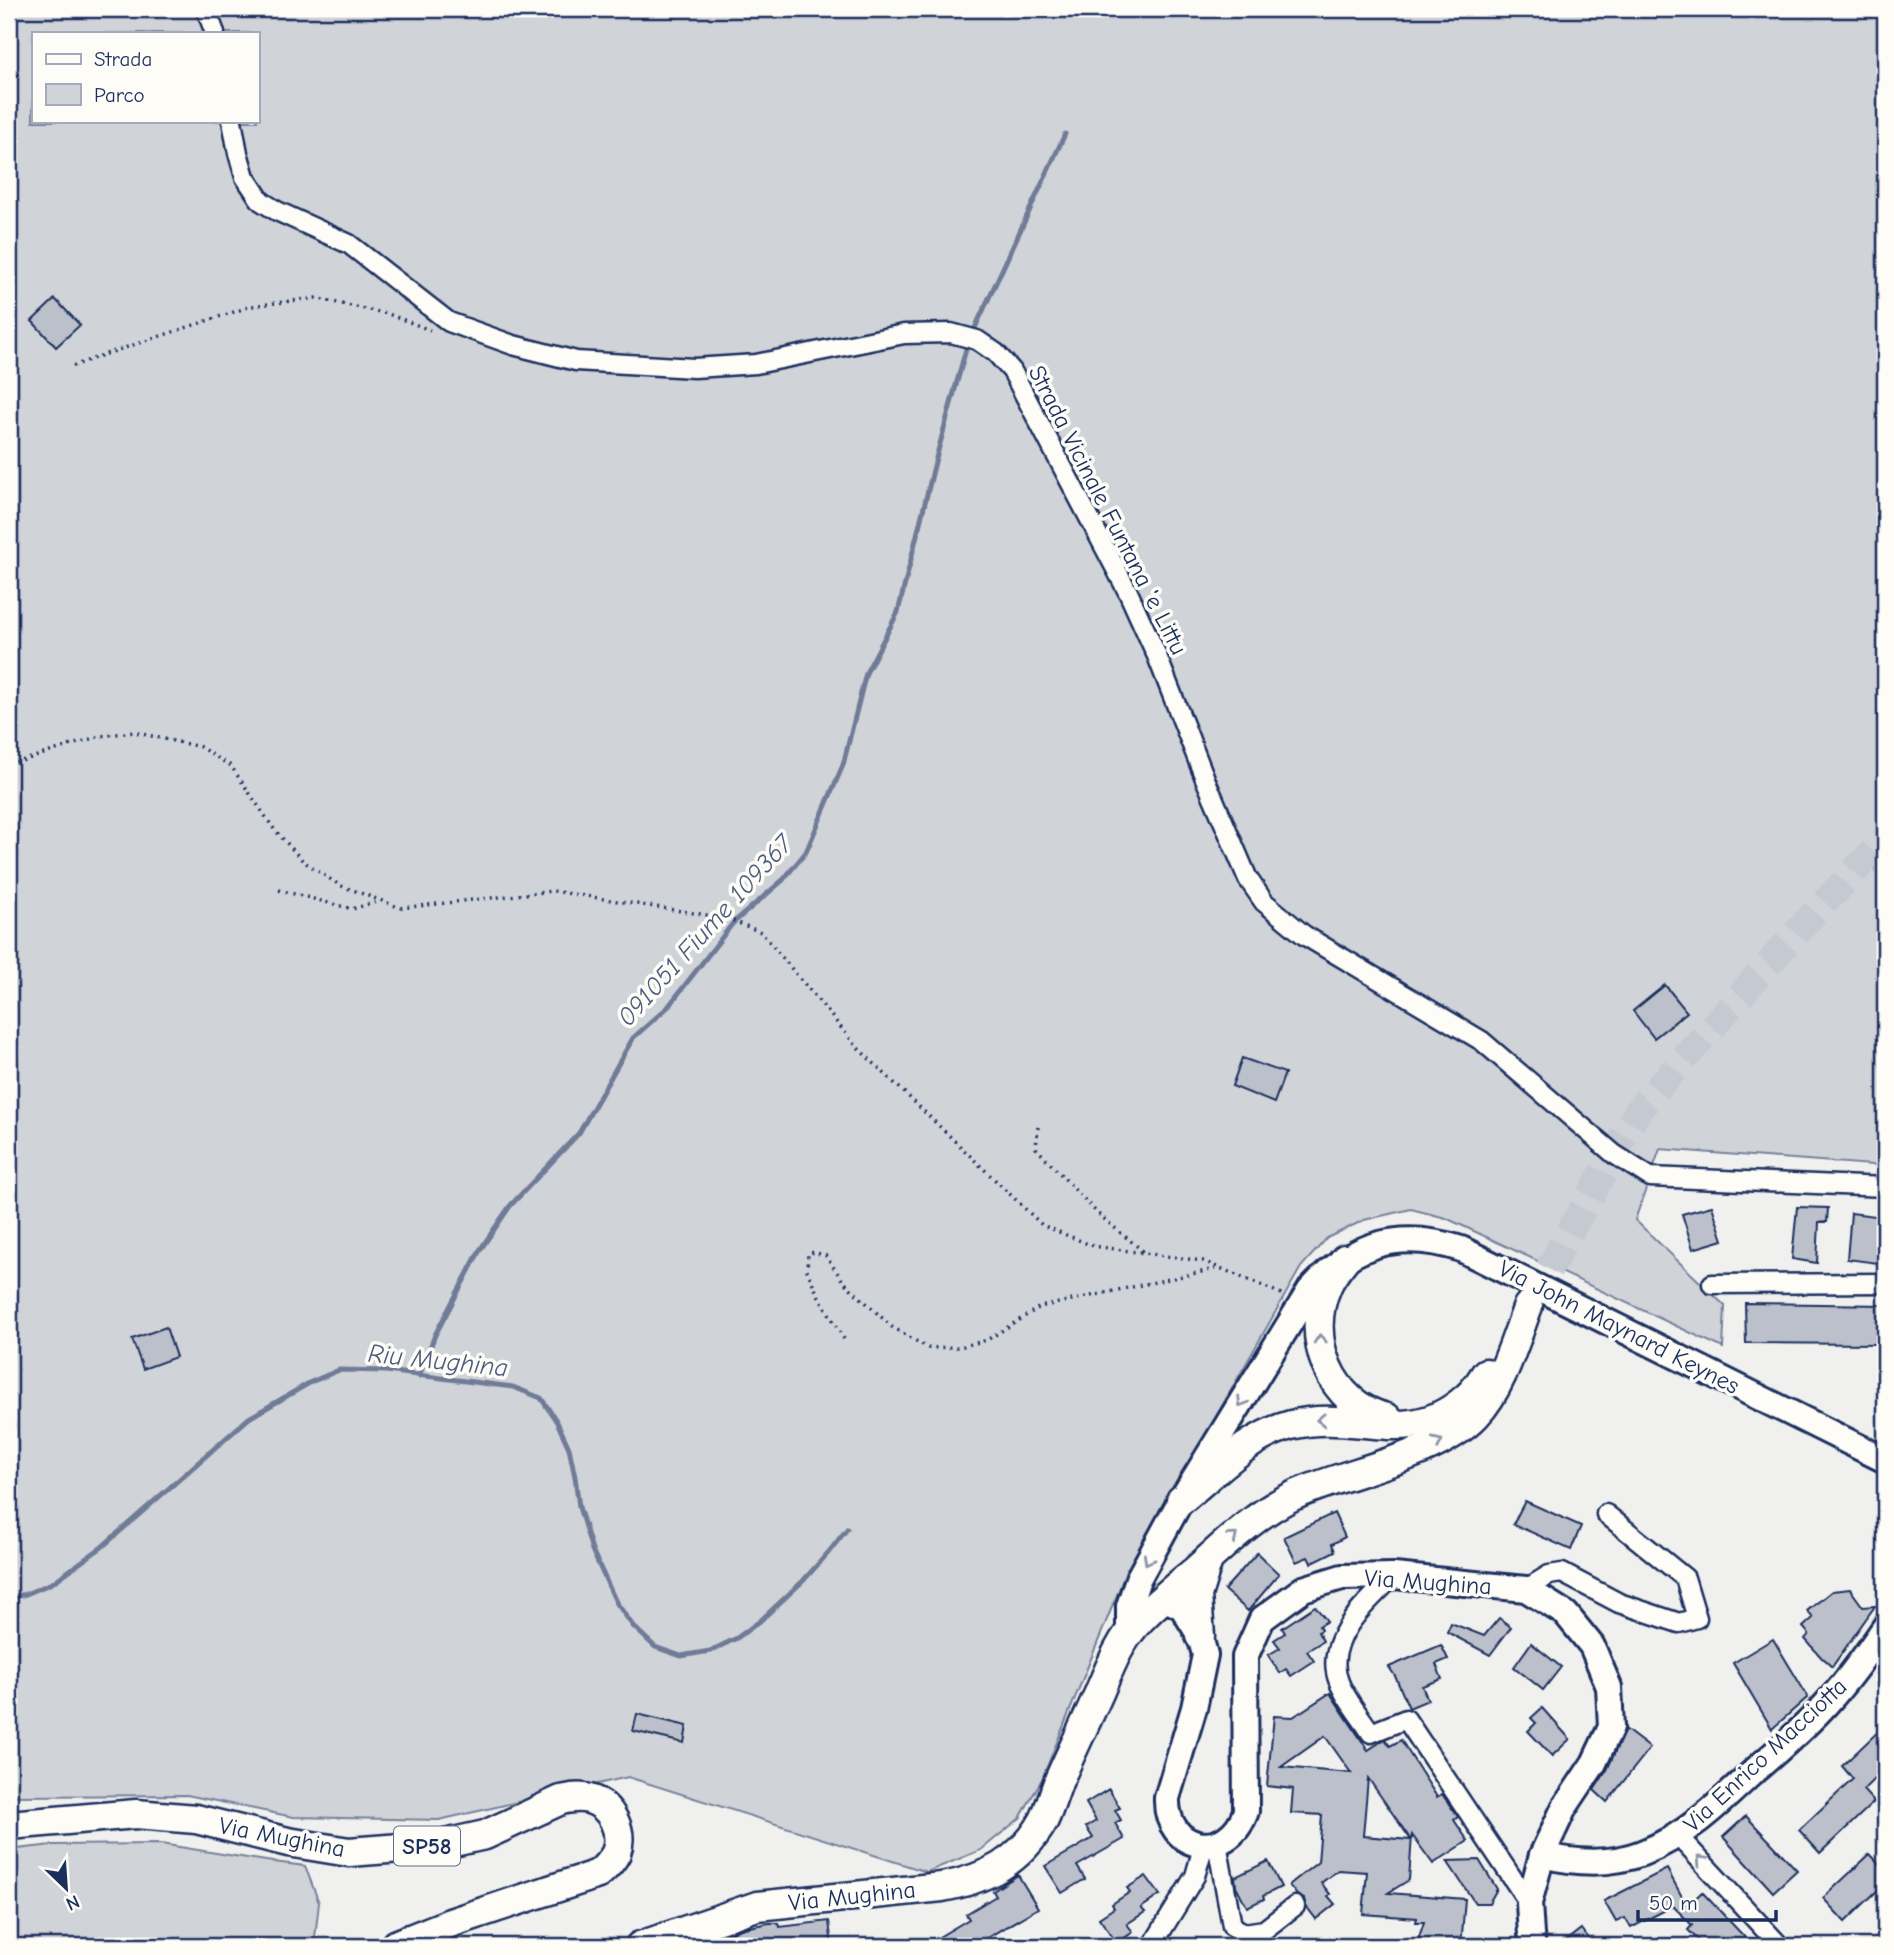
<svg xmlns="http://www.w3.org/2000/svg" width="1894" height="1955" font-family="'Comic Neue',sans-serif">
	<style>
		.green { fill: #d0d3d8; stroke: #76819b; stroke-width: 2; fill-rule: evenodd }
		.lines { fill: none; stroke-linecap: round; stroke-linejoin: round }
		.stream { stroke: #6f7b97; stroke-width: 5 }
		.building { fill: #bbc0ca; stroke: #1b2f5e; stroke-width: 2; fill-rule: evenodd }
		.primary-tunnel { stroke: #c5c9d1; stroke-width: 28; stroke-dasharray: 28 14; stroke-linecap: butt }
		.street-casing { stroke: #1b2f5e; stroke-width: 23 }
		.secondary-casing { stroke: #1b2f5e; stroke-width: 30 }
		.primary-casing { stroke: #1b2f5e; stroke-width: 33 }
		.path { stroke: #1b2f5e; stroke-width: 3.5; stroke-dasharray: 2 5; stroke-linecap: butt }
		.street { stroke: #fdfcf7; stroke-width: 18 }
		.secondary { stroke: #fdfcf7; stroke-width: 24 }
		.primary { stroke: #fdfcf7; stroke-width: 28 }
		.oneway { stroke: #8c96aa }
		.labels { text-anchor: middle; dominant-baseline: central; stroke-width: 7; stroke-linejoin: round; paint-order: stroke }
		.shield { fill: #fdfcf7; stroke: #5f6c8c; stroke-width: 2 }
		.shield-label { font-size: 23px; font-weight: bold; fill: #1b2f5e }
		.street-label { font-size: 24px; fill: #1b2f5e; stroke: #fdfcf7 }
		.water-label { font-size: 26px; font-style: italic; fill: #4c5b7f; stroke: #fdfcf7 }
	</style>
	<rect width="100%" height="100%" fill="#f0f0ee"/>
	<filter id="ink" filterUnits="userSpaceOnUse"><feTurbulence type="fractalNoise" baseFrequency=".0143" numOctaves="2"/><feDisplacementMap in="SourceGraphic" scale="14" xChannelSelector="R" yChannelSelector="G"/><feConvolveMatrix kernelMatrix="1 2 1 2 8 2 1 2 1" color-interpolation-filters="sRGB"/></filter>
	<g filter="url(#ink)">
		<g class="green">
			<path d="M9 9H1885V1166L1660 1149 1635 1220 1725 1306 1723 1348 1446 1218 1411 1209 1364 1220 1327 1238 1301 1267 1123 1580 1042 1779 1020 1818 981 1850 927 1872 628 1777 439 1820 293 1817 187 1795 9 1796ZM33 33H257V121H33Z"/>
			<path d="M161 1844 266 1861 305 1866 319 1903 314 1946H9V1850L52 1845Z"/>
		</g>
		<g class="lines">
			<g class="stream">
				<path d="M975 328 1065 134"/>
				<path d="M419 1376 435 1335 480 1250 510 1206 579 1133 633 1038 668 1007 733 923 783 880 806 852 843 765 866 673 898 612 936 458 966 349"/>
				<path d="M9 1598 26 1594 52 1583 102 1547 249 1418 311 1382 339 1370 386 1371 513 1387 541 1398 557 1422 569 1448 575 1477 579 1507 592 1550 616 1602 633 1626 655 1647 681 1656 710 1651 737 1638 760 1621 803 1581 828 1553 847 1529"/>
			</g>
		</g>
		<g class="building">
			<path d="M55 299 80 325 56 347 32 321Z"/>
			<path d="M1665 985 1687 1012 1654 1038 1633 1011Z"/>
			<path d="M1242 1058 1285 1073 1274 1103 1232 1086Z"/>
			<path d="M1712 1206 1723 1240 1693 1249 1682 1214Z"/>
			<path d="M1797 1207 1828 1208 1827 1222H1819L1817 1263 1792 1259Z"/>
			<path d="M1851 1213 1884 1217 1877 1263 1847 1259Z"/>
			<path d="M1745 1303 1885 1305V1344L1746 1343Z"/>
			<path d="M166 1327 176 1357 143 1369 132 1339Z"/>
			<path d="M1525 1501 1581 1526 1571 1550 1513 1524Z"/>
			<path d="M1334 1513 1345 1537 1332 1544 1335 1551 1311 1563 1308 1557 1296 1562 1284 1537Z"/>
			<path d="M1257 1553 1279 1574 1248 1611 1224 1590Z"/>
			<path d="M1850 1589 1863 1607 1875 1606 1832 1667 1821 1657 1805 1639 1809 1634 1803 1627 1813 1618 1807 1611 1832 1591Z"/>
			<path d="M1315 1606 1327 1621 1319 1626 1321 1630 1318 1632 1323 1641 1307 1651 1314 1661 1291 1676 1286 1669 1280 1673 1268 1655 1280 1648 1274 1640 1285 1633 1282 1628Z"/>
			<path d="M1499 1618 1511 1627 1490 1655 1447 1632 1451 1623 1484 1636Z"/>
			<path d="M1773 1639 1808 1697 1772 1729 1733 1663Z"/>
			<path d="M1531 1643 1561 1667 1543 1690 1514 1667Z"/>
			<path d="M1441 1645 1448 1659 1436 1664 1442 1679 1422 1686 1428 1700 1409 1708 1395 1676 1389 1667Z"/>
			<path d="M1330 1693 1368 1750 1385 1739 1390 1746 1401 1740 1437 1797 1442 1794 1458 1817 1454 1820 1468 1841 1433 1864 1412 1835 1409 1880 1388 1893 1465 1899 1461 1946H1416L1424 1922H1416L1417 1918 1363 1914 1367 1872 1338 1870 1321 1883 1330 1894 1328 1896 1335 1904 1316 1919 1306 1906 1304 1899 1297 1895 1289 1885 1318 1862 1322 1815 1291 1813 1293 1789 1267 1786 1274 1716 1293 1717ZM1325 1736 1351 1773 1281 1767ZM1368 1778 1411 1840 1363 1836Z"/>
			<path d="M1542 1708 1570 1739 1552 1756 1528 1731 1536 1723 1531 1718Z"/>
			<path d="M637 1714 687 1726 684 1743 633 1731Z"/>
			<path d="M1885 1725V1768L1863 1790 1874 1802 1820 1853 1799 1830 1853 1779 1842 1766Z"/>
			<path d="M1625 1729 1650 1748 1607 1802 1594 1790 1607 1770Z"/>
			<path d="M1109 1789 1120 1808 1115 1810 1121 1820 1115 1823 1124 1839 1077 1866 1085 1879 1062 1893 1045 1866 1093 1838 1086 1827 1096 1821 1086 1803Z"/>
			<path d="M1746 1816 1797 1870 1773 1892 1723 1837Z"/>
			<path d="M1870 1854 1885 1870V1883L1845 1922 1823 1898Z"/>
			<path d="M1479 1860 1497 1889 1489 1903H1475L1447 1861Z"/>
			<path d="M1268 1861 1281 1887 1263 1896 1264 1899 1247 1907 1236 1886 1235 1877Z"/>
			<path d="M1667 1869 1687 1906 1702 1892 1753 1946H1704L1688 1930 1692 1925 1673 1906 1631 1928 1625 1918 1616 1922 1604 1901Z"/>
			<path d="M1018 1875 1038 1908 973 1946H945L939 1937 969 1919 966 1914 996 1896 993 1891Z"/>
			<path d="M1146 1876 1160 1895 1141 1908 1145 1912 1127 1924 1133 1932 1117 1943 1099 1918 1114 1908 1112 1904 1130 1892 1127 1888Z"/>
			<path d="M829 1921 832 1946H691L744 1928 769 1923H779L780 1927Z"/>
			<path d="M1581 1929 1594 1946H1559Z"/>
		</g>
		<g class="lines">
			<path class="primary-tunnel" d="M1528 1306 1639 1109 1806 922 1885 839"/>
			<defs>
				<g id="street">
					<path d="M206 9 215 33"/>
					<path d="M232 121 238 153 245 177 261 201 277 211 349 244 449 322 513 345 576 361 694 368 756 364 904 334 951 333 977 340 996 353 1012 371 1128 592 1157 656 1206 781 1248 879 1264 902 1304 935 1482 1041 1614 1154 1650 1177 1885 1187"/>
					<path d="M1712 1284 1885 1283"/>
					<path d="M1394 1576C1368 1600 1322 1641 1339 1682 1346 1700 1361 1717 1371 1733L1406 1719 1529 1903"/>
					<path d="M1526 1589 1549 1575 1562 1573 1619 1603 1679 1623 1697 1618 1685 1578 1606 1514"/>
					<path d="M1678 1836 1780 1946"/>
					<path d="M1217 1843 1232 1926 1244 1933 1264 1930 1295 1906"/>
					<path d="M1152 1946 1195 1876 1204 1844"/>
				</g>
				<g id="secondary">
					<path d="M1163 1598 1182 1607 1200 1636 1205 1655 1194 1708 1167 1798C1165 1852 1228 1863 1246 1811L1245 1657 1262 1619 1303 1589 1342 1577 1394 1576 1526 1589 1566 1614 1592 1646 1609 1687 1611 1727 1594 1763 1564 1808 1542 1855 1529 1903 1531 1935 1533 1946"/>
					<path d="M1129 1632V1606L1138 1579 1181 1500 1310 1290C1353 1243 1399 1229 1461 1249L1885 1460"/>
					<path d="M1542 1855C1575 1863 1609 1866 1642 1853 1686 1836 1719 1804 1753 1772 1778 1750 1805 1728 1827 1703 1849 1679 1867 1653 1885 1627"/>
				</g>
				<g id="primary">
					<path d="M1345 1259C1338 1268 1331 1276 1327 1286 1304 1338 1330 1405 1387 1418"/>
					<path d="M1181 1500C1215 1473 1248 1436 1291 1425 1356 1408 1408 1450 1466 1398 1474 1392 1480 1382 1486 1373"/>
					<path d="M1200 1636 1197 1595 1208 1560"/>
					<path d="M9 1825 136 1814 196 1819 288 1842 349 1852 440 1845 485 1835 561 1800C570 1798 579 1796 589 1799 611 1805 624 1831 616 1853 612 1861 605 1868 598 1874L450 1923 395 1945"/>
					<path d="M640 1946 757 1906 942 1887C987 1879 1021 1861 1044 1820 1050 1807 1054 1793 1059 1780 1072 1751 1086 1722 1099 1693 1110 1667 1120 1640 1140 1620 1157 1602 1177 1586 1196 1570 1226 1543 1256 1514 1293 1496 1346 1471 1436 1458 1476 1415 1502 1388 1515 1340 1528 1306"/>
				</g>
			</defs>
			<use href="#street" class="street-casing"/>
			<use href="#secondary" class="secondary-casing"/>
			<use href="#primary" class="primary-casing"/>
			<g class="path">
				<path d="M73 366 106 354 252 306 315 298 388 314 430 330"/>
				<path d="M9 765 100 736 134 732 200 747 231 766 274 829 303 861 339 885 401 908 553 891 726 918 761 932 858 1048 1042 1225 1093 1246 1203 1261 1284 1295"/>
				<path d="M279 890 352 909 380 901"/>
				<path d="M1038 1127 1036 1148 1098 1214 1144 1252"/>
				<path d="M844 1339 817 1293 807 1270 808 1254 814 1252 826 1256 843 1281 892 1327 928 1348 960 1347 987 1340 1040 1307 1215 1269"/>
			</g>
			<use href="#street" class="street"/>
			<use href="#secondary" class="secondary"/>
			<use href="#primary" class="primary"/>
		</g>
		<defs><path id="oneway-chevron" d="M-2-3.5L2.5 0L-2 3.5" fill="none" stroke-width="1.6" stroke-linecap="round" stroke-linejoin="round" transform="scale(1.75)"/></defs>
		<g class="oneway">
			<use href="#oneway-chevron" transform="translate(1320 1339) rotate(-94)"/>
			<use href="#oneway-chevron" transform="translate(1242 1402) rotate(122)"/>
			<use href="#oneway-chevron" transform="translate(1321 1420) rotate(178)"/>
			<use href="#oneway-chevron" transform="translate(1438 1442) rotate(-25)"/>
			<use href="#oneway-chevron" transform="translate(1233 1537) rotate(-40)"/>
			<use href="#oneway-chevron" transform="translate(1148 1560) rotate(119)"/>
			<use href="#oneway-chevron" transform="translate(1701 1860) rotate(-133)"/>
		</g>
	</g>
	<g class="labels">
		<rect class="shield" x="394" y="1826.5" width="66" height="39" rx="5"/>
		<g class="shield-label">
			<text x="427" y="1846">SP58</text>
		</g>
		<g class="street-label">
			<text transform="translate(1108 510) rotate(63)">Strada Vicinale Funtana 'e Littu</text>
			<text transform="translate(1619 1327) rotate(27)">Via John Maynard Keynes</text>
			<text transform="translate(1428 1582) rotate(4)">Via Mughina</text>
			<text transform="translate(1765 1755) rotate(-43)">Via Enrico Macciotta</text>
			<text transform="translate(282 1837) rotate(11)">Via Mughina</text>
			<text transform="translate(852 1896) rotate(-6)">Via Mughina</text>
		</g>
		<g class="water-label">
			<text transform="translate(705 931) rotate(-48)">091051 Fiume 109367</text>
			<text transform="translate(438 1361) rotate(6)">Riu Mughina</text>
		</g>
	</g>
	<rect width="1894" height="1955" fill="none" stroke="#fdfcf7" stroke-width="35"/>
	<rect x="18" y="18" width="1859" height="1920" fill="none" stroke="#1b2f5e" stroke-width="2.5" filter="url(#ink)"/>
	<rect x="32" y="32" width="228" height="91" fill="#fdfcf7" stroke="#a3aaba" stroke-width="2"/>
	<rect x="46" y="54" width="35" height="10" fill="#fdfcf7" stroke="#a3aaba" stroke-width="2"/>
	<text x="94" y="66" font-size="21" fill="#1b2f5e">Strada</text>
	<rect x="46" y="84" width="35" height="21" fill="#d0d3d8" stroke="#a3aaba" stroke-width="2"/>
	<text x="94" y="102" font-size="21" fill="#1b2f5e">Parco</text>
	<g transform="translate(66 1888) rotate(155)" stroke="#fdfcf7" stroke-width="5" paint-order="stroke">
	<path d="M0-5L12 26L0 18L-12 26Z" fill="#1b2f5e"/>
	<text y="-10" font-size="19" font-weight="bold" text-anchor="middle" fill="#1b2f5e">N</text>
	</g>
	<path d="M1638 1910v10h138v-10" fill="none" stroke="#1b2f5e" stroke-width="3.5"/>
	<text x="1649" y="1910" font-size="21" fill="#1b2f5e" stroke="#fdfcf7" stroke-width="5" paint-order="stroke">50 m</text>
</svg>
